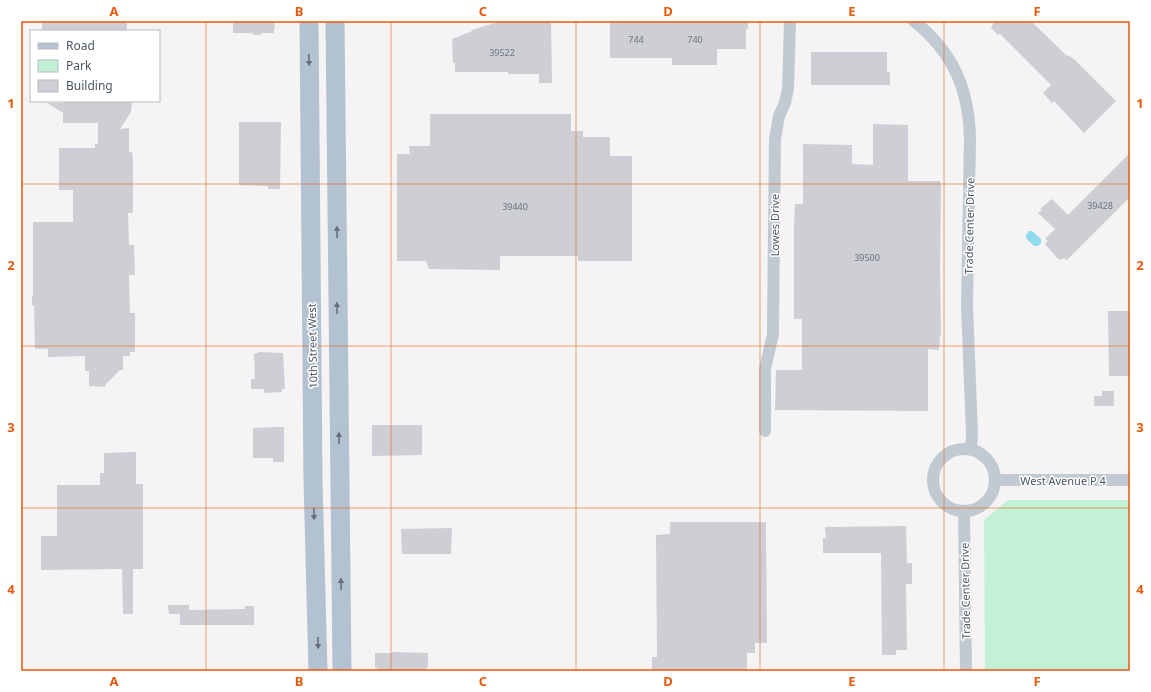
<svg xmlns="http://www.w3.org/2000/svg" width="1151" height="692" font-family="'Noto Sans',sans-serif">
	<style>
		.green { fill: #c3f1d5 }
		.water { fill: #90daee }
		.building { fill: #cdcfd5 }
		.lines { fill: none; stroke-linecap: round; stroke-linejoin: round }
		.street { stroke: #c1cad2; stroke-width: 12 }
		.primary { stroke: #b3c2d1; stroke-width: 19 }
		.oneway { fill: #64717d }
		.grid { fill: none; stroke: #e8590c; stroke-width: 1; stroke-opacity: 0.55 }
		.labels { text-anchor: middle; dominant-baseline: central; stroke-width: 3; stroke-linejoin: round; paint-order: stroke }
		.number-label { font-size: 9px; fill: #6b747e }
		.street-label { font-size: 11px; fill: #4a5661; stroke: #fff }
		.neatline { fill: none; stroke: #e8590c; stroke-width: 1.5 }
		.grid-label { font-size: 13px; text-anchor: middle; font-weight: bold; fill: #e8590c }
	</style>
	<rect width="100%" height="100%" fill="#f5f3f3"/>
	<path class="green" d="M1008 500H1130V671H985L984 520Z"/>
	<path class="water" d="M1029 231H1032L1041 239V243L1038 246H1034L1026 238V235Z"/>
	<g class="building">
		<rect x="42" y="21" width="85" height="10"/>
		<path d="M233 21H274L275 29H274V33H261V35H253V33H233Z"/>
		<path d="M501 21H551L552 83H539V74H508V72H455V63H453L452 39 472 31V30Z"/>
		<path d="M610 21H748V29H746V49H717V65H672V58H610Z"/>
		<path d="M994 21H1031L1067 56 1068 55 1075 60 1116 101 1084 133 1054 101 1052 103 1043 93 1051 85 1000 34 998 35 991 28Z"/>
		<path d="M811 52H887V72H890V85H811Z"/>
		<path d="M63 101H132L131 112 120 129 129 128V152H132L133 160V213H128L129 245H134L135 275H129L130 313H135V352H130V356H123V370H120L105 385V387L89 386V371H85V356L48 357V349H35L34 305 32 306V296H33V222H73V190H59V148H95V144H98V123H63V113L47 103H63Z"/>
		<path d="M430 114H571V131H583V137H610V156H632V261H578V256H500V270L429 269 426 261H397V154H410L409 146H430Z"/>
		<path d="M239 122H281L280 189H268V186L239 185Z"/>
		<path d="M873 124 908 125V181H940L941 185 940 270 941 336H940L939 350 928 349V411L775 410 776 370H802V319H794V225L795 204H803V144L852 145V164L873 165Z"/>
		<path d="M1130 153V197L1067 260 1064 258 1061 260 1057 258 1045 244 1048 241 1045 239 1055 229 1038 213 1042 210 1040 209 1052 199 1068 215Z"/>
		<path d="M1108 311H1130V376H1109Z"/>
		<path d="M260 352 283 353 285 389H282V392L264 393V389H251V379H255L254 354Z"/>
		<path d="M1102 391H1114V406H1094V396H1102Z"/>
		<path d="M372 425H422V455L372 456Z"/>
		<path d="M274 427H284V462H273V458H253V428Z"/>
		<path d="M136 452V484H143V569H133V614H123L122 569 41 570V536H57V485H100V473H104V453Z"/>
		<path d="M670 522H766L767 643H755V653H747V671H652V657H657L656 535 670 534Z"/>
		<path d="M906 526 907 563H912V584H906L907 650H896V655H882L881 553H823V538H826L825 527Z"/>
		<path d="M452 528 451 554H402L401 529Z"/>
		<path d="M168 605H189V610L245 609V606H254V625H180V614H169Z"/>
		<path d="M392 652 428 653V668H426V671H377V668H375V653H392Z"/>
	</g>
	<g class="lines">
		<g class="street">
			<path d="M914 21C953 52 969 89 970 139L967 306 972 434 971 449"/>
			<path d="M765 431V369L773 334V326L775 139 779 116 785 103 788 89 790 21"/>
			<circle cx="964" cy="480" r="31"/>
			<path d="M996 480H1130"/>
			<path d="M964 511 966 671"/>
		</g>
		<g class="primary">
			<path d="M309 21 313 481 318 671"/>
			<path d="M335 21 342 671"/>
		</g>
	</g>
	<defs><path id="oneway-solid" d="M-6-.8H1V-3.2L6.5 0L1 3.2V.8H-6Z"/></defs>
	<g class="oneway">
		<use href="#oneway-solid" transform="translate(309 60) rotate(89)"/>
		<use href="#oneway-solid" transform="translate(337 232) rotate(-90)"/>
		<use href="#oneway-solid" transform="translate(337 308) rotate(-91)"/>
		<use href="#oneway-solid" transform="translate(339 438) rotate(-91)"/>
		<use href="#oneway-solid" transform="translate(314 514) rotate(89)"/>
		<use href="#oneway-solid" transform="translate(341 584) rotate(-91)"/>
		<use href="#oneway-solid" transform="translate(318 643) rotate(88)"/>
	</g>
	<path class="grid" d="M206 21V671M391 21V671M576 21V671M760 21V671M944 21V671M21 184H1130M21 346H1130M21 508H1130"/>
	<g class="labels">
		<g class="number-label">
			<text x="636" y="39">744</text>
			<text x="695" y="39">740</text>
			<text x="502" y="52">39522</text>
			<text x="1100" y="205">39428</text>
			<text x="515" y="206">39440</text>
			<text x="867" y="257">39500</text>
		</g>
		<g class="street-label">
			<text transform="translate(774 225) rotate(-90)">Lowes Drive</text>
			<text transform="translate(969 226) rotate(-89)">Trade Center Drive</text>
			<text transform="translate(312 346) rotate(-91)">10th Street West</text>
			<text x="1063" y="480">West Avenue P 4</text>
			<text transform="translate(965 591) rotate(-91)">Trade Center Drive</text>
		</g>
	</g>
	<rect width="1151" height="692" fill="none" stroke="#ffffff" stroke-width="44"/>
	<rect x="30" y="30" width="130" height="72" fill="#ffffff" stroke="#b7bbc0"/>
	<rect x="38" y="43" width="20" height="6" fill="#b3c2d1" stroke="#b7bbc0"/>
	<text x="66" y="50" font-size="12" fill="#4a5661">Road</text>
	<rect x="38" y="60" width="20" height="12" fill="#c3f1d5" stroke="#b7bbc0"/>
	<text x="66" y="70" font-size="12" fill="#4a5661">Park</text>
	<rect x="38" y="80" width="20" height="12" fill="#cdcfd5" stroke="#b7bbc0"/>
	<text x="66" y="90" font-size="12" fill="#4a5661">Building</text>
	<rect x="22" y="22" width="1107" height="648" class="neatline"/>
	<g class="grid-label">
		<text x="114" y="16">A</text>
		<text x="299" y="16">B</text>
		<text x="483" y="16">C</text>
		<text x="668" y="16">D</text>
		<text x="852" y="16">E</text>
		<text x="1037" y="16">F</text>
		<text x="11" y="108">1</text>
		<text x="1140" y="108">1</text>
		<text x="11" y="270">2</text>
		<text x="1140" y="270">2</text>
		<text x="11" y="432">3</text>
		<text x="1140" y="432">3</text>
		<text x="11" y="594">4</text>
		<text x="1140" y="594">4</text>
		<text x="114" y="686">A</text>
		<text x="299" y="686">B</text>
		<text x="483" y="686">C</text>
		<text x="668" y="686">D</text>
		<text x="852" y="686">E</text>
		<text x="1037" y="686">F</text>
	</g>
</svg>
